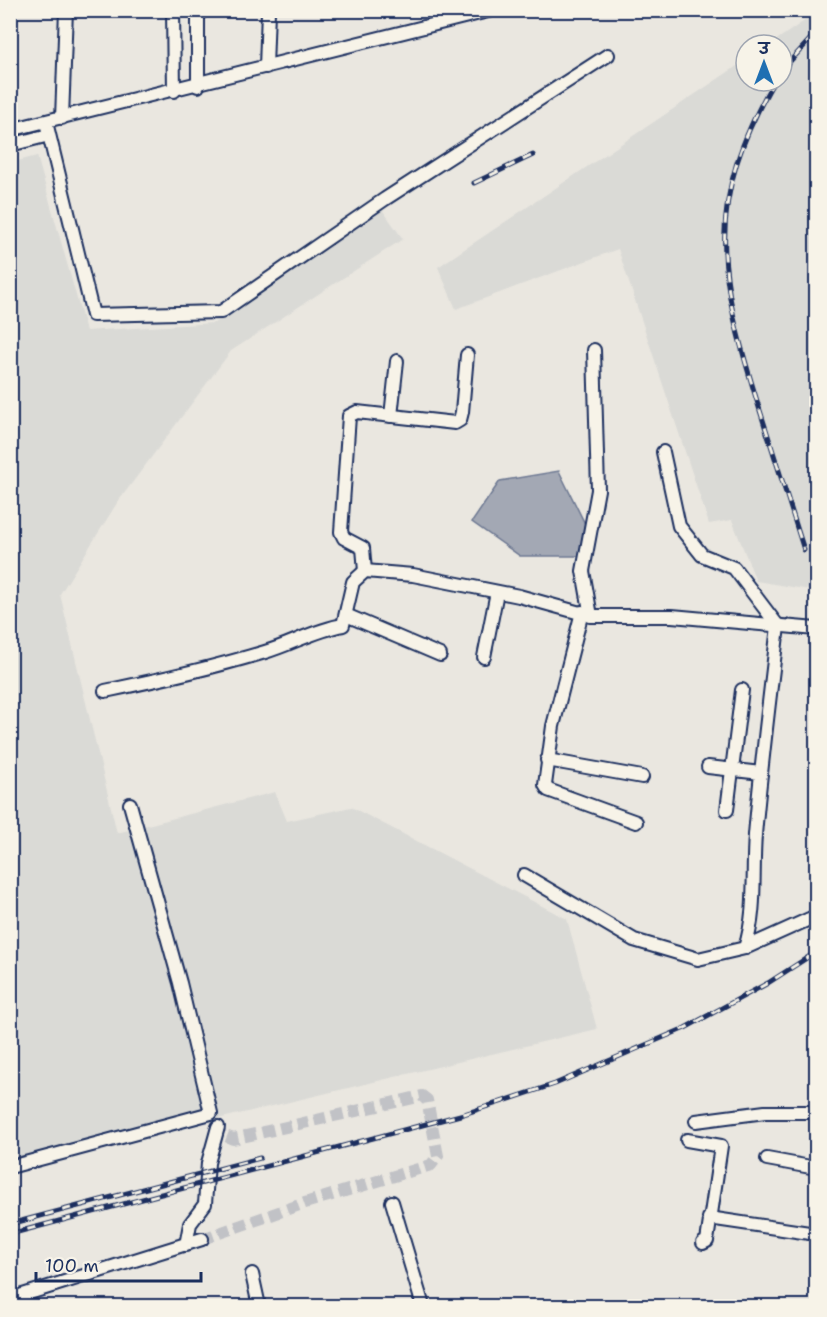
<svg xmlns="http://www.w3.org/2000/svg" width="827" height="1317" font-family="'Shantell Sans','Playpen Sans Deva',sans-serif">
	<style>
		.built { fill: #dadad6 }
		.water { fill: #a3a8b4; stroke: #6d7892; stroke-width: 1.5 }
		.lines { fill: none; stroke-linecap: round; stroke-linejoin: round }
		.street-tunnel { stroke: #c1c2c6; stroke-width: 12; stroke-dasharray: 12 6; stroke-linecap: butt }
		.street-casing { stroke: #1b2f5e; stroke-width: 16 }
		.street { stroke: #f7f3e8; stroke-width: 12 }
		.rail-casing { stroke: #1b2f5e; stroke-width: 5 }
		.rail { stroke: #f7f3e8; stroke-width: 3; stroke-dasharray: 9; stroke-linecap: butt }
	</style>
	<rect width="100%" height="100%" fill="#eae7e0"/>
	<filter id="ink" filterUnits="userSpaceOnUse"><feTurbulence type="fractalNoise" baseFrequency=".0167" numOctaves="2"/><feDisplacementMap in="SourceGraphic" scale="12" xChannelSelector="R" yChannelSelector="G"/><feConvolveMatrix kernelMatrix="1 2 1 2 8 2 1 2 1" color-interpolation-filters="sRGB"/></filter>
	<g filter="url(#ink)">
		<g class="built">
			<path d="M816 13V591L756 581 732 520 709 524 618 249 456 309 438 267 746 60V81H782V45H769Z"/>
			<path d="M37 156 86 331 214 323 381 208 403 239 231 351 117 503 60 594 117 833 275 792 287 821 351 807 567 919 597 1029 11 1168 10 163Z"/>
		</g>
		<path class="water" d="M559 471 585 524V556H520L472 522 500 481Z"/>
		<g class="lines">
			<path class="street-tunnel" d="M202 1239 305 1203 431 1165 438 1156 427 1100 422 1096 233 1139 221 1134 211 1113"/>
			<defs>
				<g id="street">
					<path d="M173 10 174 91"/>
					<path d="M694 10H704"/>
					<path d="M266 67 268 11"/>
					<path d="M198 86V10"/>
					<path d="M62 118 66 10"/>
					<path d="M46 122 93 315 221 312 385 199 608 55"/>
					<path d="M10 130 492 10"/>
					<path d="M10 145 49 135"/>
					<path d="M391 416 397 361"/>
					<path d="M663 452 679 526 702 555 734 568 778 626C770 696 761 765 755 835 752 874 757 910 745 948"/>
					<path d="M365 571 363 548 344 538 341 532 349 416 357 412 455 423 460 420 462 412 467 355"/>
					<path d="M582 612 553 726 545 785 548 790 636 822"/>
					<path d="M346 615 440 655"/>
					<path d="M591 616 583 571 598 490 594 350"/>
					<path d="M484 657 497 592"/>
					<path d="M105 691C159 680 212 668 265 652 292 644 315 630 343 625L353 582 365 571 413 575 519 596 591 616H672L816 629"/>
					<path d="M547 760 642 777"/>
					<path d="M708 767 761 773"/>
					<path d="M727 810 742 690"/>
					<path d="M524 875 634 940 698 959 745 948 816 916"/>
					<path d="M696 1121 765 1112H816"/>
					<path d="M687 1140 721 1146 707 1241 703 1243"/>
					<path d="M767 1159 816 1168"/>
					<path d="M10 1167 211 1113 180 983 130 804"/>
					<path d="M392 1202 423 1306"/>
					<path d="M709 1218 816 1234"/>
					<path d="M186 1245 190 1224 205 1204 208 1163 218 1127"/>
					<path d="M252 1274 259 1306"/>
					<path d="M10 1299 202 1239"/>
				</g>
			</defs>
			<use href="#street" class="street-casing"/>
			<use href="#street" class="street"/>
			<defs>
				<g id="rail">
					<path d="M782 70 816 33"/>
					<path d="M774 81C704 203 718 274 757 401 773 451 788 500 804 550"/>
					<path d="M474 183 533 155"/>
					<path d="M10 1224 260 1158"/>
					<path d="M10 1234 464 1114 555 1084 685 1028 768 983 816 952"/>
				</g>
			</defs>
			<use href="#rail" class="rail-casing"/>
			<use href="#rail" class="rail"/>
		</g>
	</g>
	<rect width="827" height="1317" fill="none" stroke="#f7f3e8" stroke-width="36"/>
	<rect x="18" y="18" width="791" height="1281" fill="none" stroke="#1b2f5e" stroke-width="2" filter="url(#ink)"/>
	<g transform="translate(764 63)"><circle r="28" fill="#f7f3e8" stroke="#9fa5b1" stroke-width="1.5"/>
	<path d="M0-4.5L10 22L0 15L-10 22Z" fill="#1f6fb2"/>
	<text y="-9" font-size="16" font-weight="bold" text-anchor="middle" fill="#1b2f5e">उ</text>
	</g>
	<path d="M36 1272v9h165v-9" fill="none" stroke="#1b2f5e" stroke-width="3"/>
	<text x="45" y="1272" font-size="18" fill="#1b2f5e" stroke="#f7f3e8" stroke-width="4.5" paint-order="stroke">100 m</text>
</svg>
